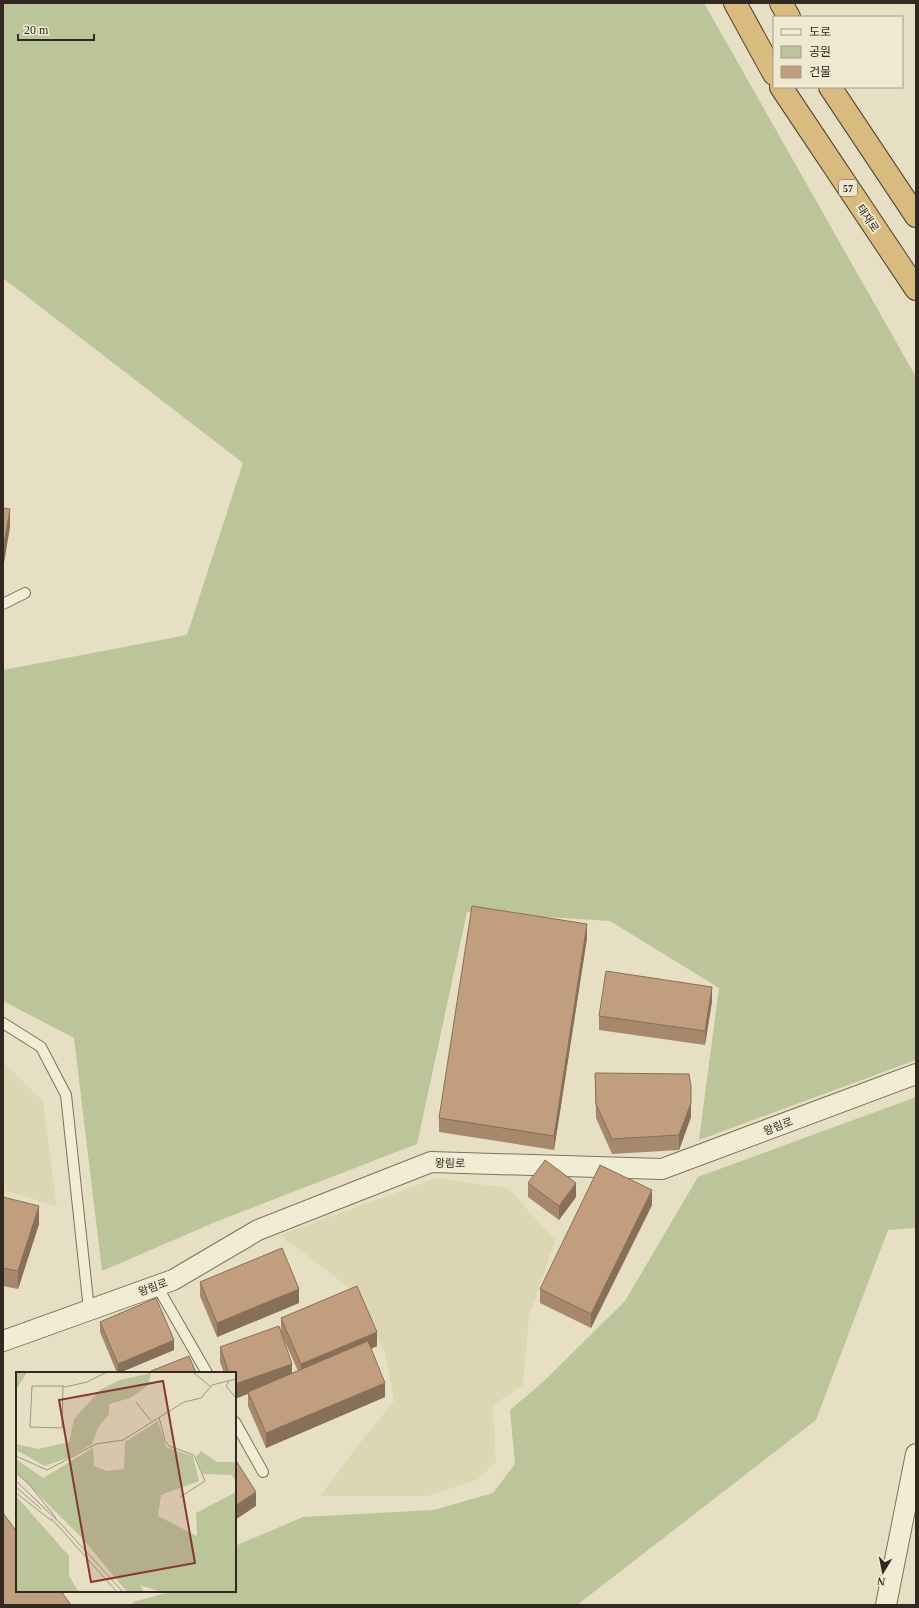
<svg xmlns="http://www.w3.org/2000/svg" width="919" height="1608" font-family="'Times New Roman','Noto Sans KR',serif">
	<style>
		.farmland { fill: #dcd7b2 }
		.green { fill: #bcc499 }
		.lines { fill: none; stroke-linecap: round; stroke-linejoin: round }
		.service-casing { stroke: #7f715c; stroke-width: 12 }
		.minor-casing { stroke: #7f715c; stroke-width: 22 }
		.trunk-casing { stroke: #4e4030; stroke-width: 24 }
		.service { stroke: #f3ecd5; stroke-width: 10 }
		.minor { stroke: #f3ecd5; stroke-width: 20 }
		.trunk { stroke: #d9bb80; stroke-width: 22 }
		.wall { fill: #a6886c }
		.shaded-wall { fill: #876f58 }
		.building { fill: #c19e7e; stroke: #876f58 }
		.labels { text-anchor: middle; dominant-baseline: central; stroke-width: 4; stroke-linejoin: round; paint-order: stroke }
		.shield { fill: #f0e9d2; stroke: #6a6355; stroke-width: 1 }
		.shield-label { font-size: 10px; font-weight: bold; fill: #31291f }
		.street-label { font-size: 11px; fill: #31291f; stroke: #f0e9d2 }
		.inset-road { fill: none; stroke: #9e9682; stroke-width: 1 }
		.view { fill: #863835; fill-opacity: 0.15; stroke: #863835; stroke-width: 2 }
		.inset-edge { fill: none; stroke: #31291f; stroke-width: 2 }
	</style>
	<rect width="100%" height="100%" fill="#e7dfc4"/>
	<g class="farmland">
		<path d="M3 1062 43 1101 57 1207 3 1190Z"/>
		<path d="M436 1178 508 1188 555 1240 529 1317 523 1385 493 1405 496 1462 477 1480 429 1496H320L356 1448 394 1401 385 1353 356 1293 280 1235Z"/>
	</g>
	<g class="green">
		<path d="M3 3H704L916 377V1060L699 1140 719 988 610 921 467 912 417 1144 213 1223 102 1271 74 1038 3 1001V670L187 635 243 463 3 278Z"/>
		<path d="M916 1097V1228L888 1230 816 1420 577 1605H132L133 1602 166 1593 169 1591H235V1546L303 1517 434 1510 493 1493 515 1464 510 1410 544 1381 625 1301 698 1177Z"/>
	</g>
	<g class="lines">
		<defs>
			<g id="service">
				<path d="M3 604 25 593"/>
				<path d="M3 1023 41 1047 66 1095 89 1310"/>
				<path d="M157 1286 207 1373"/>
				<path d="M235 1422 263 1472"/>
			</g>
			<g id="minor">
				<path d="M3 1341 173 1280 258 1230 431 1162 662 1169 916 1074"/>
				<path d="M886 1605 916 1454"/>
			</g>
			<g id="trunk">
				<path d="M735 3 774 74"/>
				<path d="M781 3 789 17"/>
				<path d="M781 87 916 289"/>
				<path d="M830 87 916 216"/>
			</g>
		</defs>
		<use href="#service" class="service-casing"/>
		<use href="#minor" class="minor-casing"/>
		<use href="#trunk" class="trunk-casing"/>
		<use href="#service" class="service"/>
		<use href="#minor" class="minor"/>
		<use href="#trunk" class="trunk"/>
	</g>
	<g class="wall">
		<path d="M587 938 554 1150 439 1132V1118Z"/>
		<path d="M712 1001 705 1045 599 1030V1016Z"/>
		<path d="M595 1073 691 1101V1117L679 1150 612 1154 596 1118Z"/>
		<path d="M528 1183 576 1197 559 1220 528 1197Z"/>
		<path d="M3 1197 39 1224 18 1289 3 1286Z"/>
		<path d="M652 1205 591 1328 540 1303V1289Z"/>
		<path d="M200 1282 299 1303 217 1337 200 1296Z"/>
		<path d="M281 1318 377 1346 371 1349 385 1397 266 1448 248 1406V1394L235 1373H224L220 1362V1347L292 1373 298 1371 281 1333Z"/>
		<path d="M100 1322 174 1350 119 1373H117L100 1332Z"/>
	</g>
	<g class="shaded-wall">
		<path d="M10 509V527L3 569V551Z"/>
		<path d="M587 924V938L554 1150V1136Z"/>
		<path d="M712 987V1001L705 1045V1031Z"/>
		<path d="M691 1086V1117L679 1150V1135Z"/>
		<path d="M576 1183V1197L559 1220V1206Z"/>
		<path d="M652 1190V1205L591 1328V1314Z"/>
		<path d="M39 1206V1224L18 1289V1271Z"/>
		<path d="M299 1289V1303L217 1337V1323Z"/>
		<path d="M377 1332V1346L301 1378V1364Z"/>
		<path d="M174 1340V1350L119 1373H118V1364Z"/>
		<path d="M292 1364V1378L248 1392V1394L235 1399V1384Z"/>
		<path d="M385 1383V1397L266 1448V1433Z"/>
		<path d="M256 1492V1506L235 1520V1506Z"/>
	</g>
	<g class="building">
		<path d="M3 508 10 509 3 551Z"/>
		<path d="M472 906 587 924 554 1136 439 1118Z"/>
		<path d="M606 971 712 987 705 1031 599 1016Z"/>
		<path d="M595 1073 689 1074 691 1086V1103L679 1135 612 1139 596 1104Z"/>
		<path d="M545 1160 576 1183 559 1206 528 1183Z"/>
		<path d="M600 1165 652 1190 591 1314 540 1289Z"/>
		<path d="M3 1197 39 1206 18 1271 3 1268Z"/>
		<path d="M282 1248 299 1289 217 1323 200 1282Z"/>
		<path d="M357 1286 377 1332 301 1364 281 1318Z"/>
		<path d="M156 1298 174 1340 118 1364 100 1322Z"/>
		<path d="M279 1326 292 1364 235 1384V1373H229L220 1347Z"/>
		<path d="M368 1341 385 1383 266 1433 248 1392Z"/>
		<path d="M189 1356 196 1373H152L151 1371Z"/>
		<path d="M235 1459 256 1492 235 1506Z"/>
		<path d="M3 1513 17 1532V1591H61L71 1605H3Z"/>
	</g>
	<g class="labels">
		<rect class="shield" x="839" y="180" width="18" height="16" rx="3"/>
		<g class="shield-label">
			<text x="848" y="188">57</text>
		</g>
		<g class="street-label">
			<text transform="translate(868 218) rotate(56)">태재로</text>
			<text transform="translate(778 1126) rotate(-21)">왕림로</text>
			<text transform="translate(450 1163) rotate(1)">왕림로</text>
			<text transform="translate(153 1287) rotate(-20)">왕림로</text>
		</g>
	</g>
	<g transform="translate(16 1372)">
		<rect width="220" height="220" fill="#e7dfc4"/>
		<path d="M0 0H11L0 18ZM135 1 132 13 123 20 114 26 93 32V42L82 56 76 72 54 85 29 94 0 78V72L22 77 53 70 58 47 85 17 104 8ZM142 49 150 75 177 84 183 109 145 123 142 144 181 164 180 141 220 120V220H145L124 213 128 220H111L66 166 0 100V87L27 106 77 76 78 94 91 99 108 97 109 70ZM185 79 201 90H220V110L216 103 187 102 180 85ZM0 124 53 184V204L63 220H0Z" fill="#bcc499"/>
		<path class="inset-road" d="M178 1 195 15M213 9 210 14 220 26M47 14 46 56 14 55 16 14H47L49 15 71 10 91 0M120 30 135 49M143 45 149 69 153 74 178 83 189 109 164 125M0 84 31 98 80 72 107 68 168 30 185 26 196 13 220 7M0 101 13 112 40 146M0 109 44 151 107 220M0 115 25 137M0 121 36 149M35 146 101 220"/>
		<path class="view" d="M147 9 179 191 75 210 43 28Z"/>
		<rect width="220" height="220" class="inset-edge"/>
	</g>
	<rect width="919" height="1608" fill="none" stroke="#31291f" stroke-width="8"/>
	<rect x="773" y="16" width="130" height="72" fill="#f0e9d2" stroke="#a49c8a"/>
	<rect x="781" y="29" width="20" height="6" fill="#f3ecd5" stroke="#a49c8a"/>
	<text x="809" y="36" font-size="12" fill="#31291f">도로</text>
	<rect x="781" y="46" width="20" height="12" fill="#bcc499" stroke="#a49c8a"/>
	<text x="809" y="56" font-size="12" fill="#31291f">공원</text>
	<rect x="781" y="66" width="20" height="12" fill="#c19e7e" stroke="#a49c8a"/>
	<text x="809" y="76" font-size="12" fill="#31291f">건물</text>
	<g transform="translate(883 1572) rotate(190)" stroke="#f0e9d2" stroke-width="3" paint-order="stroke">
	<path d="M0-3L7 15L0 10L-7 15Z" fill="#31291f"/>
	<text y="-6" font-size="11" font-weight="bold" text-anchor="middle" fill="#31291f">N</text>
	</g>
	<path d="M18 34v6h76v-6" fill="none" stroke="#31291f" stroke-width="2"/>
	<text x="24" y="34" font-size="12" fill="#31291f" stroke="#f0e9d2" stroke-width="3" paint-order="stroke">20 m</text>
</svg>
